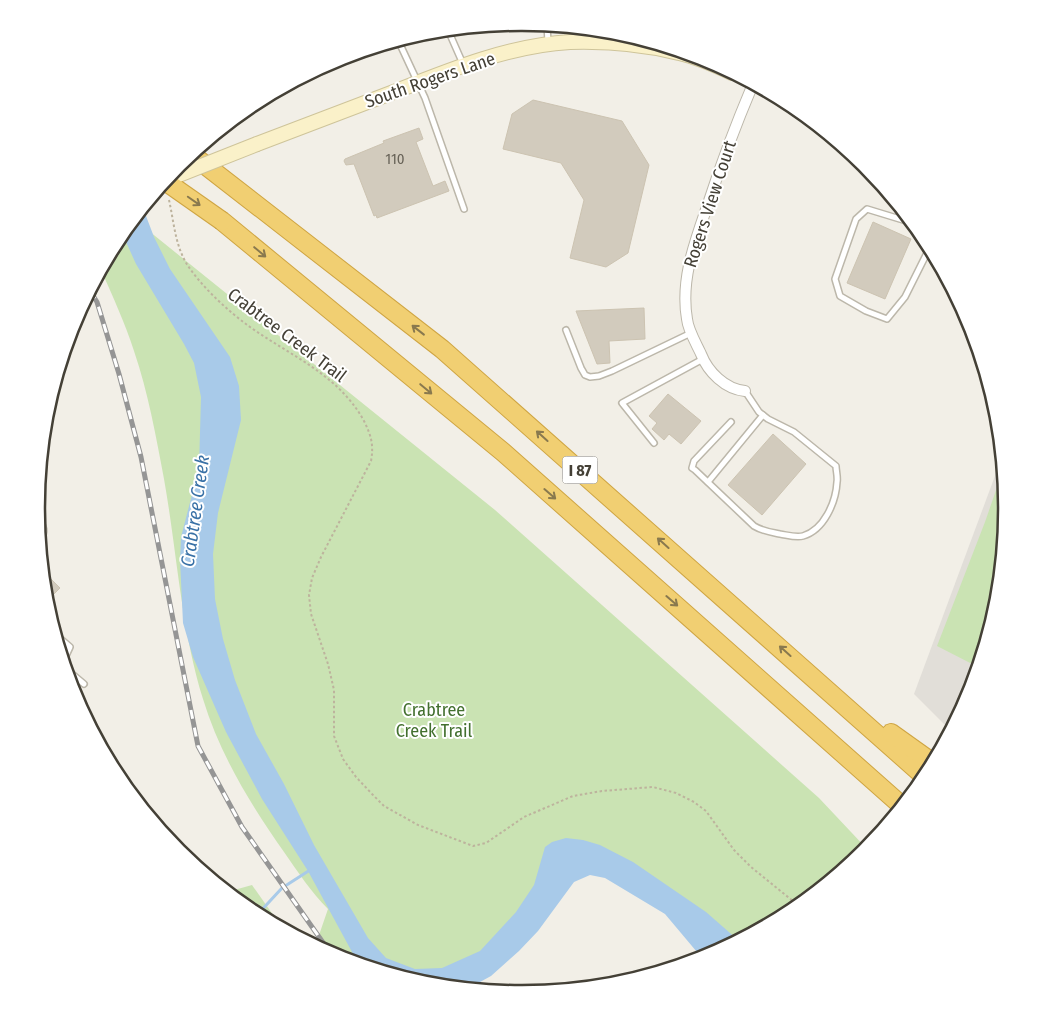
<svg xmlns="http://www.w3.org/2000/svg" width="1043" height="1016" font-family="'Fira Sans Condensed',sans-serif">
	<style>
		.industrial { fill: #e1ded8 }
		.green { fill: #cae3b3 }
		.water { fill: #a8cae9 }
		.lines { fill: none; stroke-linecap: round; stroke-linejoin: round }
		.stream { stroke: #a8cae9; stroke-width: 3 }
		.building { fill: #d2cbbd; stroke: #ccc3b1 }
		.lane-casing { stroke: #bcb7aa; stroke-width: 8 }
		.street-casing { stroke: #bcb7aa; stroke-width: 12 }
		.secondary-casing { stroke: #cec49a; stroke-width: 16 }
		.highway-casing { stroke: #cfa543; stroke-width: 20 }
		.path { stroke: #bdb39d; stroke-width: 2; stroke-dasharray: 2.5 2.5; stroke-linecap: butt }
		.lane { stroke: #fff; stroke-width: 5 }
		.street { stroke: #fff; stroke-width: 10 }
		.secondary { stroke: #faf1c9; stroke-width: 14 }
		.highway { stroke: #f1cf72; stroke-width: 18 }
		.rail-casing { stroke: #959595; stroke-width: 5 }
		.rail { stroke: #fff; stroke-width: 3; stroke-dasharray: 9; stroke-linecap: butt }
		.secondary-bridge-casing { stroke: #cec49a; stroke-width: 16; stroke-linecap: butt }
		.highway-bridge-casing { stroke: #cfa543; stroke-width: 20; stroke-linecap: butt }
		.secondary-bridge { stroke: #faf1c9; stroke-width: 14 }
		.highway-bridge { stroke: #f1cf72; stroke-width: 18 }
		.oneway { stroke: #89794e }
		.labels { text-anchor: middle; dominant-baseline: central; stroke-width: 4; stroke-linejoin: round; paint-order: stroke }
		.number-label { font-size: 15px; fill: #686358 }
		.shield { fill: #fff; stroke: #7c7972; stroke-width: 1 }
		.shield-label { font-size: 16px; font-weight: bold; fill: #444036 }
		.street-label { font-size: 18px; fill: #444036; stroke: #fff }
		.park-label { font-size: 18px; fill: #43702f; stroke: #fff }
		.water-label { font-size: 19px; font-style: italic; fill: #3971a6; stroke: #fff }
		.rim { fill: none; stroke: #444036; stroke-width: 2.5 }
	</style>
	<rect width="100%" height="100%" fill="#f2efe7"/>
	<path class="industrial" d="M1002 457 1007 508 998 603 970 694 950 730 914 694Z"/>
	<g class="green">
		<path d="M134 219 495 510 819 798 867 849 865 852 791 912 724 947 596 857 503 947 418 982 335 956 329 953 318 938 328 909C311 892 298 872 284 852 251 805 220 755 203 699 181 628 177 552 164 479 156 436 148 392 134 351 125 323 113 297 101 270L118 238Z"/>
		<path d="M1003 470 1007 508 998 603 978 667 937 646 985 522Z"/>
		<path d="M252 885 283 929 252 912 227 892Z"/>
	</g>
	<path class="water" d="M143 208 154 237 170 269 230 357 239 386 241 420 218 513 213 554 215 599 223 639 235 680 256 734 284 784 314 845 368 938 386 958 415 969 442 968 480 951 516 912 534 885 545 847 552 842 566 838 583 840 600 845 633 862 706 912 738 940 702 958 665 914 605 878 590 875 574 882 538 931 519 951 491 976 469 988 427 984 358 963 308 871 262 799 226 732 193 657 183 623 180 560 181 537 199 468 201 397 194 363 184 344 136 264 122 233Z"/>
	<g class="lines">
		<path class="stream" d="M257 915 282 888 310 870"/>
	</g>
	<g class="building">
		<path d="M533 100 622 121 649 165 628 253 606 267 570 258 584 200 561 163 503 149 512 114Z"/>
		<path d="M419 128 423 139 416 142 433 186 445 181 449 191 377 218 376 215 374 216 354 164 346 165 344 161 345 159 384 143 383 141Z"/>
		<path d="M873 222 911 239 885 299 847 283Z"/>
		<path d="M644 308 645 339 609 341 610 363 597 364 576 311Z"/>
		<path d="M668 394 701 421 681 444 669 434 664 440 652 429 657 423 649 416Z"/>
		<path d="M773 434 806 464 762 515 728 485Z"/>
		<path d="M42 570 60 588 45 603V602Z"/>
	</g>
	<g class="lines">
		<defs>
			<g id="lane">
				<path d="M547 25 548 42"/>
				<path d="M448 30 463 64"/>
				<path d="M398 40 425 98 464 209"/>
				<path d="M913 223 867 209 856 219 835 279 840 296 866 311 887 319 905 297 930 247"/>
				<path d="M566 330 581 368 585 375 590 377 599 376 612 371 691 333"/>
				<path d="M731 422 694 461 692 468 695 470 754 526C762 531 770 532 780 534 787 535 796 538 803 536 824 530 836 502 837 482 838 477 836 471 836 466L794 432 768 419 759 412 745 391"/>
				<path d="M654 443 622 403 703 359"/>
				<path d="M708 482 763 415"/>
				<path d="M37 516C44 526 47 532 39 542"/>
				<path d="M55 634 70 647 63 662"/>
				<path d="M65 668 84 684"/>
			</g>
			<path id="street" d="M745 391C725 389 708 372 701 354 696 343 688 330 687 319 680 278 696 239 709 201 722 161 737 122 753 84"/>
			<path id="secondary" d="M257 144C305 126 352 108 399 90 452 69 512 45 570 42 605 41 644 44 679 53 697 57 715 65 732 73"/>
			<g id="highway">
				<path d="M191 154 442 349 925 777"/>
				<path d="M222 221 503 452 902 806"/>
				<path d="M891 733 933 763"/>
			</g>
		</defs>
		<use href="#lane" class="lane-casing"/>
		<use href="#street" class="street-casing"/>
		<use href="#secondary" class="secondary-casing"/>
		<use href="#highway" class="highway-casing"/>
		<path class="path" d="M169 200C174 222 175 246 188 266 204 289 228 311 250 327 291 356 339 375 364 421 371 435 374 445 371 461L321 557 312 578 309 595 311 614 328 664 334 690V736L343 759 356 777 373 795 384 806 418 825 473 846 486 843 524 817 573 796 602 791 653 787 676 793 694 802 706 811 734 850 751 867 799 906"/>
		<use href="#lane" class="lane"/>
		<use href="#street" class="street"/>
		<use href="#secondary" class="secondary"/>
		<use href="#highway" class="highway"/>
		<defs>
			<path id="rail" d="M90 291 97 302 119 374 141 457 198 746 242 827 331 954"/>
		</defs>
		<use href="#rail" class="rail-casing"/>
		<use href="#rail" class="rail"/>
		<defs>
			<path id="secondary-bridge" d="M166 180 257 144"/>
			<path id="highway-bridge" d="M165 181 222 221"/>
		</defs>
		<use href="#secondary-bridge" class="secondary-bridge-casing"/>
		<use href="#highway-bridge" class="highway-bridge-casing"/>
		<use href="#secondary-bridge" class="secondary-bridge"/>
		<use href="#highway-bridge" class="highway-bridge"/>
	</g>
	<defs><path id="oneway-shaft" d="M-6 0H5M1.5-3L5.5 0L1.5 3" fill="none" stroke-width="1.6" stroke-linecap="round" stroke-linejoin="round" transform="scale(1.25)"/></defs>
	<g class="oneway">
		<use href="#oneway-shaft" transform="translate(194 201) rotate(35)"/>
		<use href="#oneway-shaft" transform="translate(260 252) rotate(40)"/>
		<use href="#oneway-shaft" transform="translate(418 330) rotate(-142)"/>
		<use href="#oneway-shaft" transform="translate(426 389) rotate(40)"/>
		<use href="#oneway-shaft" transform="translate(542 436) rotate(-138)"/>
		<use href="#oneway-shaft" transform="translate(550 494) rotate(41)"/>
		<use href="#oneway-shaft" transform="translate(663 543) rotate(-138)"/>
		<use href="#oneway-shaft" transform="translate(672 601) rotate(41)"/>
		<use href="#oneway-shaft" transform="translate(785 651) rotate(-138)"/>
	</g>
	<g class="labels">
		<g class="number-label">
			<text x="395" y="159">110</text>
		</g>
		<rect class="shield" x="562.5" y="456.5" width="35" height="27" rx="4"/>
		<g class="shield-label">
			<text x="580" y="470">I 87</text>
		</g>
		<g class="street-label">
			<text transform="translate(430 80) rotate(-19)">South Rogers Lane</text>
			<text transform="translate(710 204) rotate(-72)">Rogers View Court</text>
			<text transform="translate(287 335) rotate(37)">Crabtree Creek Trail</text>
		</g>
		<g class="park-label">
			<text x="434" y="710">Crabtree<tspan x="434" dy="21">Creek Trail</tspan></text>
		</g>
		<g class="water-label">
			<text transform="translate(195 511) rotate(-82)">Crabtree Creek</text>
		</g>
	</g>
	<path d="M0 0H1043V1016H0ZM521 31H522A476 476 0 0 1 998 507V509A476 476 0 0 1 522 985H521A476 476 0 0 1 45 509V507A476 476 0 0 1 521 31Z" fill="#fff" fill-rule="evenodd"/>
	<path class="rim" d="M521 31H522A476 476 0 0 1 998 507V509A476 476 0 0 1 522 985H521A476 476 0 0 1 45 509V507A476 476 0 0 1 521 31Z"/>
</svg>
